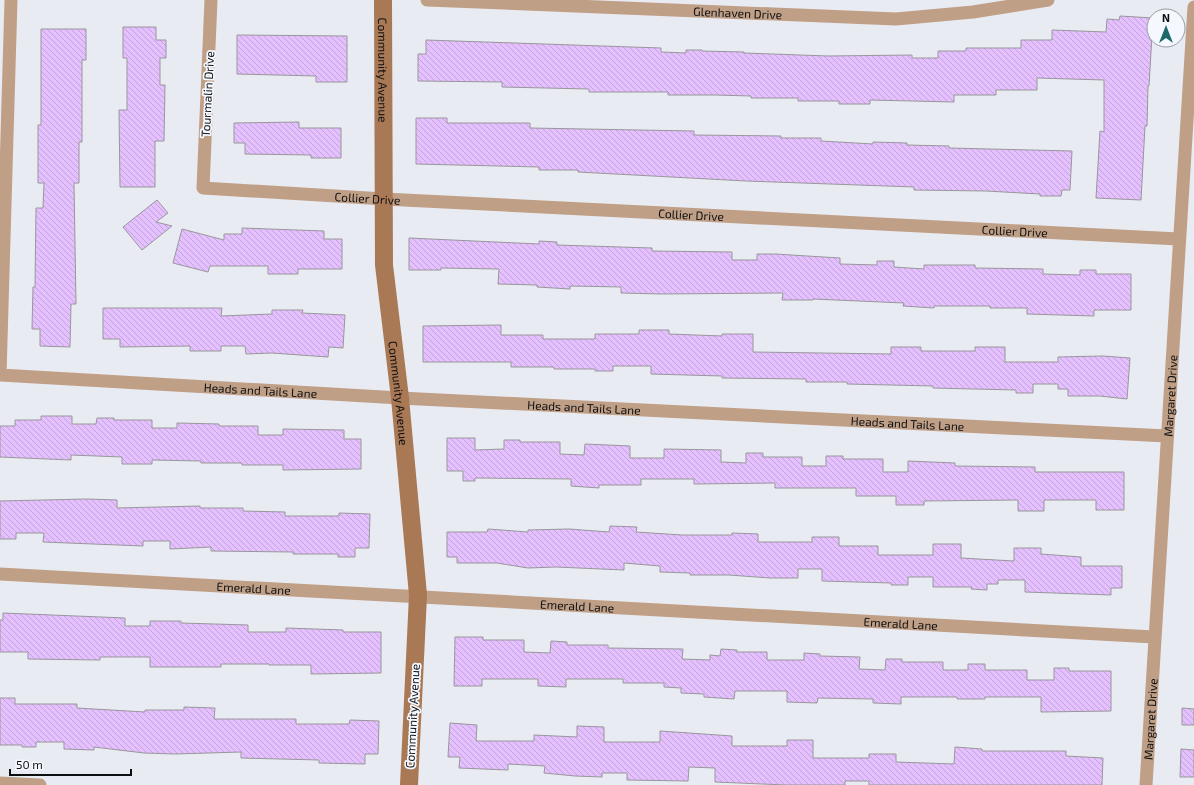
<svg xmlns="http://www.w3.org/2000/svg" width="1194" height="785" font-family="'Exo 2',sans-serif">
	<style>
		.building { fill: url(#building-back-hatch); stroke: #99969c }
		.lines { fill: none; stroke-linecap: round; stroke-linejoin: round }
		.street { stroke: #c09f87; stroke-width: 13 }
		.secondary { stroke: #a97955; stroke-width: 18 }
		.labels { text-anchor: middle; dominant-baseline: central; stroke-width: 3.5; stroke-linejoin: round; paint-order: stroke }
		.street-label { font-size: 12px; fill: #0d0e10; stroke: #f6f8ff }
	</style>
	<defs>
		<pattern id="building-back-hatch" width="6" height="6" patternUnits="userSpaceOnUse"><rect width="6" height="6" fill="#e4c0fe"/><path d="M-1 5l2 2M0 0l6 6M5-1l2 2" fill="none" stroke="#c2a4d9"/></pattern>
	</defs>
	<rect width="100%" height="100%" fill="#e9ebf2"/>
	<g class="building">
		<path d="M1120 16 1153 18 1149 86H1148L1147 126H1145L1141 200 1096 198 1100 131 1104 132V80L1037 78V90H996V95H954V102L870 100V104H839V101H798V98H751V96L715 95H668V92H589V89L502 87V82L418 81V54H426V40L661 48V52L686 53V50H702V51L744 52V53L828 56 912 55V58H938V51H966V48H1021V40H1052V30L1106 32 1107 19 1119 20Z"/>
		<path d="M123 27H156V40H166V58H160V85H165L164 141H155V187H120L119 110H127V58H123Z"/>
		<path d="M41 29H86V60H82V142H79V183H74L76 304H71L70 347 40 346V329H32L33 287H35L36 208H43L44 183H38V125H41Z"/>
		<path d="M237 35 347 36V82H316V76L237 74Z"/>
		<path d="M416 118H447V123H530V128L694 131V135L781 136V138H821V141L873 144V142L907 143V145L949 146V148L1072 151 1070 190H1062L1061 196H1040V194L986 191 914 190V187L746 181 578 172V170H539V167L416 164Z"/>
		<path d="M299 122V128H341V158H311V155L245 154V143H234V123Z"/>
		<path d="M157 200 168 213 156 222 172 226 142 250 123 227Z"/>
		<path d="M242 228 324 231V239H342V269H298V274H268V266H210L208 272 173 263 182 229 224 240V234H242Z"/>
		<path d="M409 238 539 244V241L557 242V245L652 248V251L732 252V260H757V254H775L840 258V264L877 265V261H894V267L924 269V265H975V268L1043 269V274L1080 275V270H1096V274H1131V310H1094V316L1027 314V308H990V306H934V308L903 306 904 303 813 299V300H782L783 293 661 294 621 293V287L570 286V289L537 287V285L498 284 499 269 441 268V270H409Z"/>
		<path d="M103 308H222L221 316 272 314V310H303L302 313 345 315 343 348 329 347 328 357 272 353 246 354 245 346H221V351H190V346L120 347V339H103Z"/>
		<path d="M501 325V335H543V339H595V334H639V330H669V334L722 336V334H753V352L891 354V347H921V351H975V347H1005V362H1058V357L1103 356 1130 358 1127 399 1100 396H1068V389H1058V384H1033V393H1016V390L933 388V386L847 384V382H806V379L722 378V376L651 374V366H613V371H595V369H554V367H511V362H423V326Z"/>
		<path d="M41 416H72V424H96L97 418H114V420H152V428H177V423L219 424V426H258V435H283V429L344 430V439H361V469L283 470V465H242V463H201V461L152 460V464H122V457L71 455V460L0 457V426H15V420H41Z"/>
		<path d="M447 438H475V450L504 449V440H520V442H560V454L584 455 585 444 630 446V458H664V449L721 450V462L746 463V453H763V457H802V466H826V456H843V459H883V472H908V461L955 463V466L1035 467V472H1124V510H1096V500H1044V511H1018V500L924 501V505H896V496H856V488H775V483L694 484V479H641V485H599V488L571 486V479L475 478V481H463V471H447Z"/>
		<path d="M86 499 117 500V508L200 506V508H243V511L285 512V516H339V513L370 514 369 548H355V557H338V554H293V552L211 551V547L170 549V541H143V546L43 542 44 533H16V539H0V501Z"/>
		<path d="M610 526 637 527 636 532 682 535H732V533L758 534V542H812V537H839V546H878V555H933V544H961V558L1014 561V548H1041V554L1081 557V566H1122V588H1111V595L1025 592V580H998V584H987V590L971 589 972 587H933V577H908V585H891V583L822 581V569H798V578H770L729 575H690V573L660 572V566L624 563V570L556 567 528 568 497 563H457V557H447V532H487L488 529 528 532V530L569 529 609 532Z"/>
		<path d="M3 613 125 618V626H150V621H181V623L248 625V632H286V628L343 630V632H381V673L311 674V665H269V664H221V667H150V657H100V660L28 659V652H0V620H3Z"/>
		<path d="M455 637H483V640H524V652L550 653 551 641 567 642V645H608V648L683 649 682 659 710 660V655L720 656 721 649 737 650V652H767V660H804V653L820 654V656L860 657 859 669 885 670 886 659H902V662H943V670H968V664H985V670H1027V680H1054V668H1069V671H1111V711L1041 712V697H985V699H957V697H901V704L873 703V699L818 698 817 703 787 702V691H735L734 699 704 697V694L681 693V688L664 687V683H623V679H566V687L538 686V679H482V686H454Z"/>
		<path d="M0 698H15V704H77V708L145 712V710H184V707L215 708 214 719H296V724H349L350 720 379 721 378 754H365V764L319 763V760L241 758V752L175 754 144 753 94 747V750L64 749V742H36V747H22V745H0Z"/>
		<path d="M1182 708 1194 709V725H1182Z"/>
		<path d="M450 723 477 725 476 741H534V735L577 737V726L604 727V742H660V731L732 736V746H787V740H813V758H869V754H896V762L954 764 955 747 982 749V751H1066V756L1103 758 1102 785H869V781H845V785H786L715 782V768L689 767 688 781 627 780V773H602V777L575 776 544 773 545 766 508 764V770L459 768 460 757H448Z"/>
		<path d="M1181 749 1194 750V777H1180Z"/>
	</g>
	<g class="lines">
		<g class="street">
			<path id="s1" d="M11 0 0 375 400 398 1167 436"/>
			<path id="s2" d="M211 0 203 188 384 199 1179 239"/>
			<path id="s3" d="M427 0 896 19 973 12 1048 0"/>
			<path id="s4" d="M0 574 1154 637"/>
			<path d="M0 783 40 785"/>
			<path id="s5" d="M1146 785 1194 7"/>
		</g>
		<path class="secondary" id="s6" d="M383 0 384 265 400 398 418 595 409 785"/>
	</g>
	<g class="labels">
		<g class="street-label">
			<text stroke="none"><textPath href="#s3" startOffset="311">Glenhaven Drive</textPath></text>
			<text stroke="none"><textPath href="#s6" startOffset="70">Community Avenue</textPath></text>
			<text transform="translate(207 94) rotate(-87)">Tourmalin Drive</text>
			<text stroke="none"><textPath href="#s2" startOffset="353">Collier Drive</textPath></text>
			<text stroke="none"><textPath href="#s2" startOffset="677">Collier Drive</textPath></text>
			<text stroke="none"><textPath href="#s2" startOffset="1001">Collier Drive</textPath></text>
			<text stroke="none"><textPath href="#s1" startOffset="636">Heads and Tails Lane</textPath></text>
			<text stroke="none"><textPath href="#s6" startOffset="394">Community Avenue</textPath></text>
			<text stroke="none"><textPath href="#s5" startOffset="390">Margaret Drive</textPath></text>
			<text stroke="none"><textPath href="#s1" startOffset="960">Heads and Tails Lane</textPath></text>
			<text stroke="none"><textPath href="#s1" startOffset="1284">Heads and Tails Lane</textPath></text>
			<text stroke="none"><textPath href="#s4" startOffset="254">Emerald Lane</textPath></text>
			<text stroke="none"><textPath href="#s4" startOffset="578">Emerald Lane</textPath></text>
			<text stroke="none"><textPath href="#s4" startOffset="902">Emerald Lane</textPath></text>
			<text transform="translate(412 716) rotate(-87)">Community Avenue</text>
			<text stroke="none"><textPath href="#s5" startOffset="66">Margaret Drive</textPath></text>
		</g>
	</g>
	<g transform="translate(1166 28)"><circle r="19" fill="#f6f8ff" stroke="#999a9f"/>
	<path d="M0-3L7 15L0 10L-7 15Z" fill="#1d6a68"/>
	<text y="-6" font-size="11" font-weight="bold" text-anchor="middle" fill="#0d0e10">N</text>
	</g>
	<path d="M10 769v6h121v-6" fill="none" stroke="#0d0e10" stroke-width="2"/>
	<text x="16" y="769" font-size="12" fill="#0d0e10" stroke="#f6f8ff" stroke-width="3" paint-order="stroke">50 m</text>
</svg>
